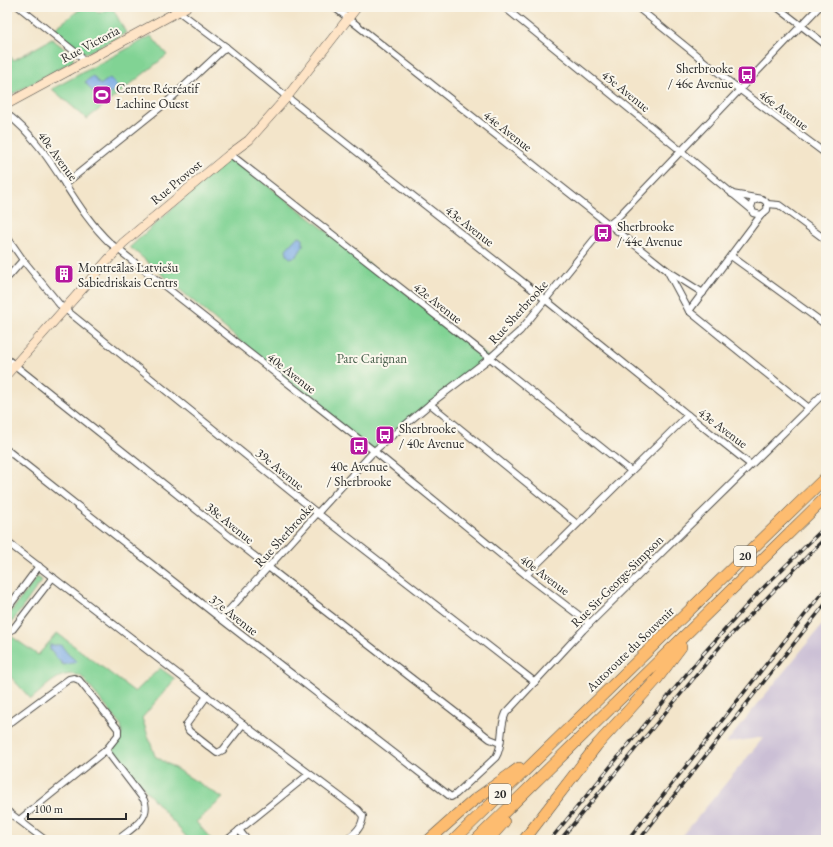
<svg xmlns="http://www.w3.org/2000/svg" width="833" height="847" font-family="'EB Garamond',serif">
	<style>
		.industrial { fill: #cbbfd5 }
		.green { fill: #81d394; stroke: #567f60 }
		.water { fill: #7aaae4; stroke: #526a88 }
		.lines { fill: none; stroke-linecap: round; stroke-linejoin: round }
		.street-casing { stroke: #494743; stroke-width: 8 }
		.secondary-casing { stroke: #494743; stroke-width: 10 }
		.highway-casing { stroke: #494743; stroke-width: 12 }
		.street { stroke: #fff; stroke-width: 6 }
		.secondary { stroke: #fee4c6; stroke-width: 9 }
		.highway { stroke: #fdbc70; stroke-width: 11 }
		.rail-casing { stroke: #2b2b2b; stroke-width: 3.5 }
		.rail { stroke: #fbf7ec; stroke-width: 2; stroke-dasharray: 6; stroke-linecap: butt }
		.labels { text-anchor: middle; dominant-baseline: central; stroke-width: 4; stroke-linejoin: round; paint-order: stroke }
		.shield { fill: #fbf7ec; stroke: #696865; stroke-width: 1 }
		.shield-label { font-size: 12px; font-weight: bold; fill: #2b2b2b }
		.street-label { font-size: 13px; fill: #2b2b2b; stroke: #fbf7ec }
		.poi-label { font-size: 13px; fill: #2b2b2b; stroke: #fbf7ec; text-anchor: start }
		.park-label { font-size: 13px; fill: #455d4a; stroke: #fbf7ec }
	</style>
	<rect width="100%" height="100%" fill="#fbf7ec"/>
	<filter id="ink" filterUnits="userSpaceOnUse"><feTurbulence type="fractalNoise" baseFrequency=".025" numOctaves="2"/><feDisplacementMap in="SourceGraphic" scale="8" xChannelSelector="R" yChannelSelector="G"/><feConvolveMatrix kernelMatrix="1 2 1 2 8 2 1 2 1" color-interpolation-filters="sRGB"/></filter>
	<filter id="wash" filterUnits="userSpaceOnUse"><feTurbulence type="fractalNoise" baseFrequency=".012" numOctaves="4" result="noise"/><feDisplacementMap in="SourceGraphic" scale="16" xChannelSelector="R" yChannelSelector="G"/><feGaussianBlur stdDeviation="0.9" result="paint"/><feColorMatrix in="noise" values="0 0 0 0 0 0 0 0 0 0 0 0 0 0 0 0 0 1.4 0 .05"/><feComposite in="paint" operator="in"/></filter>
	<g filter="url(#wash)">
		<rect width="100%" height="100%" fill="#f3e5ca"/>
		<path class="industrial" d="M826 620V840H679L764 737 726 743Z"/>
		<g class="green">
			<path d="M83 7H91L99 13 112 7 126 33 87 53 82 52 54 29Z"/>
			<path d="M151 36 167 55 87 119 52 89Z"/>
			<path d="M52 39 73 55V61L7 97V54L14 60Z"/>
			<path d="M230 156 490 358 371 453 130 247Z"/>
			<path d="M37 577 42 580 10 625 7 624V617Z"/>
			<path d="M57 633 135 692 160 668 175 679 142 718 155 756 223 798 196 822 212 840H189L113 753 115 746 122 734 121 725 81 676C59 669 48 686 31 699L9 675 7 676V635L11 636 38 655Z"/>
		</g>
		<g class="water">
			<path d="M93 76 100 85 110 78 118 88 100 101 85 82Z"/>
			<path d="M298 236 303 239V246L297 256 290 258 287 255 286 249Z"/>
			<path d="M50 645H61L68 654 77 662 63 665 50 650Z"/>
		</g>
	</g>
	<g filter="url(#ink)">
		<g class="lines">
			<defs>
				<g id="street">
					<path d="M19 7 79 55 85 62"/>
					<path d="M173 7 226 47 287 97 542 297 688 415 751 465"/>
					<path d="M334 7 668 271 703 293"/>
					<path d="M504 7 681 151 752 210"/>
					<path d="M637 7 731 83 826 154"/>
					<path d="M777 7 826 45"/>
					<path d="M7 114C52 148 70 205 110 243L374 451 526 575 589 623"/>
					<path d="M230 154 490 358 631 471"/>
					<path d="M65 184 166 103 226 47"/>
					<path d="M732 194 762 199C767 201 768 204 767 210L761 215 753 213 751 207 753 201 759 199"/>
					<path d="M767 204 779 205 826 240"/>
					<path d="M7 237 23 260 60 305 311 508 535 682"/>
					<path d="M731 256 826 325"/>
					<path d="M668 272 689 311 809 408"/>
					<path d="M9 276 23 260"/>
					<path d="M689 311 761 215"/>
					<path d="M7 359 277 574 490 739 500 743"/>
					<path d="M430 404 577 524"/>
					<path d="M7 450 221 619 451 797 456 794 496 757C504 744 499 727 506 713L583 630 826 391"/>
					<path d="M7 542 243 724 358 810 363 816C362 828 355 833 346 840"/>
					<path d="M526 575 688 415"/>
					<path d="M7 609 39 566"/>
					<path d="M221 619 374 451 430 404 490 358 520 331 601 231 617 218 819 7"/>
					<path d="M7 632 13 629 53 577"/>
					<path d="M207 696 186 725 189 731 217 753 223 750 243 724"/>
					<path d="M7 725 69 679 74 678 79 680 118 729V735L106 750 19 820"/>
					<path d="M106 750 144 800C152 818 130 830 117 840"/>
					<path d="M7 811 45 840"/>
					<path d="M239 830 247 840"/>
					<path d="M227 840 309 774"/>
				</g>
				<g id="secondary">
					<path d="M7 104 186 7"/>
					<path d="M7 374 123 243 230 154 249 140 287 97 357 7"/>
				</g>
				<g id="highway">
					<path d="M429 840 473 801 519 768"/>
					<path d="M454 840 826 477"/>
					<path d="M476 840 826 497"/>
					<path d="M488 840 504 822"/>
					<path d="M524 840 597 745 657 679 681 647"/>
				</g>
			</defs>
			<use href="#street" class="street-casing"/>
			<use href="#secondary" class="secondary-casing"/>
			<use href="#highway" class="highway-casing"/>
			<use href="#street" class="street"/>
			<use href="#secondary" class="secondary"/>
			<use href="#highway" class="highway"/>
			<defs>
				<g id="rail">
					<path d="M550 840 703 654 757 594 826 526"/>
					<path d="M560 840 723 643 826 537"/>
					<path d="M628 840 826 588"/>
					<path d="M639 840 826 603"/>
				</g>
			</defs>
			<use href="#rail" class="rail-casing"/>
			<use href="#rail" class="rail"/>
		</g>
	</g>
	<defs>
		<symbol id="bus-square" viewBox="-11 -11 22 22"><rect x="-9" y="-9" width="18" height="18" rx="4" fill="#b5179e" stroke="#fbf7ec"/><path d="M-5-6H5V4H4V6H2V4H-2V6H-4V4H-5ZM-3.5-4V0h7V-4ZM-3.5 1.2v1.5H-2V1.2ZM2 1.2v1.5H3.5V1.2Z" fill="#fff"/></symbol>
		<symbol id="stadium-square" viewBox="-11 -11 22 22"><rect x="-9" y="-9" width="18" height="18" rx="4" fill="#b5179e" stroke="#fbf7ec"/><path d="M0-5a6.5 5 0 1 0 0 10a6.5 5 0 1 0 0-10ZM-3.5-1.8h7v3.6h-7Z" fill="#fff"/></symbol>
		<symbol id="building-square" viewBox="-11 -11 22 22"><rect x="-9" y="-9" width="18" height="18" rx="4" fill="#b5179e" stroke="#fbf7ec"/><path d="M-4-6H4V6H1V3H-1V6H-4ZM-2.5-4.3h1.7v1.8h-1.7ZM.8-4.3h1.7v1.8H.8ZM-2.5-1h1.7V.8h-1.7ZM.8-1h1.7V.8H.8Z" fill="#fff"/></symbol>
	</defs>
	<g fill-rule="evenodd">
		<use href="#bus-square" x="736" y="64" width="22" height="22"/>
		<use href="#stadium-square" x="91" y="84" width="22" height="22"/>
		<use href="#bus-square" x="592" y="222" width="22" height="22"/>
		<use href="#building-square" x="53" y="263" width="22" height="22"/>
		<use href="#bus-square" x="374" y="424" width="22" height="22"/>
		<use href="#bus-square" x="348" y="435" width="22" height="22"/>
	</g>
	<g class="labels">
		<g class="shield">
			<rect x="734" y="546" width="22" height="20" rx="3"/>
			<rect x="489" y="784" width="22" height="20" rx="3"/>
		</g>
		<g class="shield-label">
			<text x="745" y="556">20</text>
			<text x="500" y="794">20</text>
		</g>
		<g class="street-label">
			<text transform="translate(90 44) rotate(-28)">Rue Victoria</text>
			<text transform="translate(626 91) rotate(39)">45e Avenue</text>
			<text transform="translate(784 110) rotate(37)">46e Avenue</text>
			<text transform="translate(508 131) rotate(38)">44e Avenue</text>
			<text transform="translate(58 156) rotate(54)">40e Avenue</text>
			<text transform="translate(176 182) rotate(-40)">Rue Provost</text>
			<text transform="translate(470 226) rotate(38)">43e Avenue</text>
			<text transform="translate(438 303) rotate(38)">42e Avenue</text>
			<text transform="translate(518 312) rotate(-48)">Rue Sherbrooke</text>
			<text transform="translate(292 373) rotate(38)">40e Avenue</text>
			<text transform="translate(723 428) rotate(37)">43e Avenue</text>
			<text transform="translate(280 469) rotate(39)">39e Avenue</text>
			<text transform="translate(230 523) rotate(39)">38e Avenue</text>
			<text transform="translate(284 535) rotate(-48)">Rue Sherbrooke</text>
			<text transform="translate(545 575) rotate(37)">40e Avenue</text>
			<text transform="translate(617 581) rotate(-45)">Rue Sir-George-Simpson</text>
			<text transform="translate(234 615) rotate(38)">37e Avenue</text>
			<text transform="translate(630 649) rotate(-44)">Autoroute du Souvenir</text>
		</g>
		<g class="poi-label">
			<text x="733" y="68" text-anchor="end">Sherbrooke<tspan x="733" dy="15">/ 46e Avenue</tspan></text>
			<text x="116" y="88">Centre Récréatif<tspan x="116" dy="15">Lachine Ouest</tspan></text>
			<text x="617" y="226">Sherbrooke<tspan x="617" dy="15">/ 44e Avenue</tspan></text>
			<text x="78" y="267">Montreālas Latviešu<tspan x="78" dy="15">Sabiedriskais Centrs</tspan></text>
			<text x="399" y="428">Sherbrooke<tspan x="399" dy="15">/ 40e Avenue</tspan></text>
			<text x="359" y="466" text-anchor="middle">40e Avenue<tspan x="359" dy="15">/ Sherbrooke</tspan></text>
		</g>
		<g class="park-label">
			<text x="372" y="358">Parc Carignan</text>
		</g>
	</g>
	<rect width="833" height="847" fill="none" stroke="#fbf7ec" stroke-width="24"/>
	<path d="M28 813v6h98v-6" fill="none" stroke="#2b2b2b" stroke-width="2"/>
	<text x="34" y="813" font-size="12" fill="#2b2b2b" stroke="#fbf7ec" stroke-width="3" paint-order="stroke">100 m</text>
</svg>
